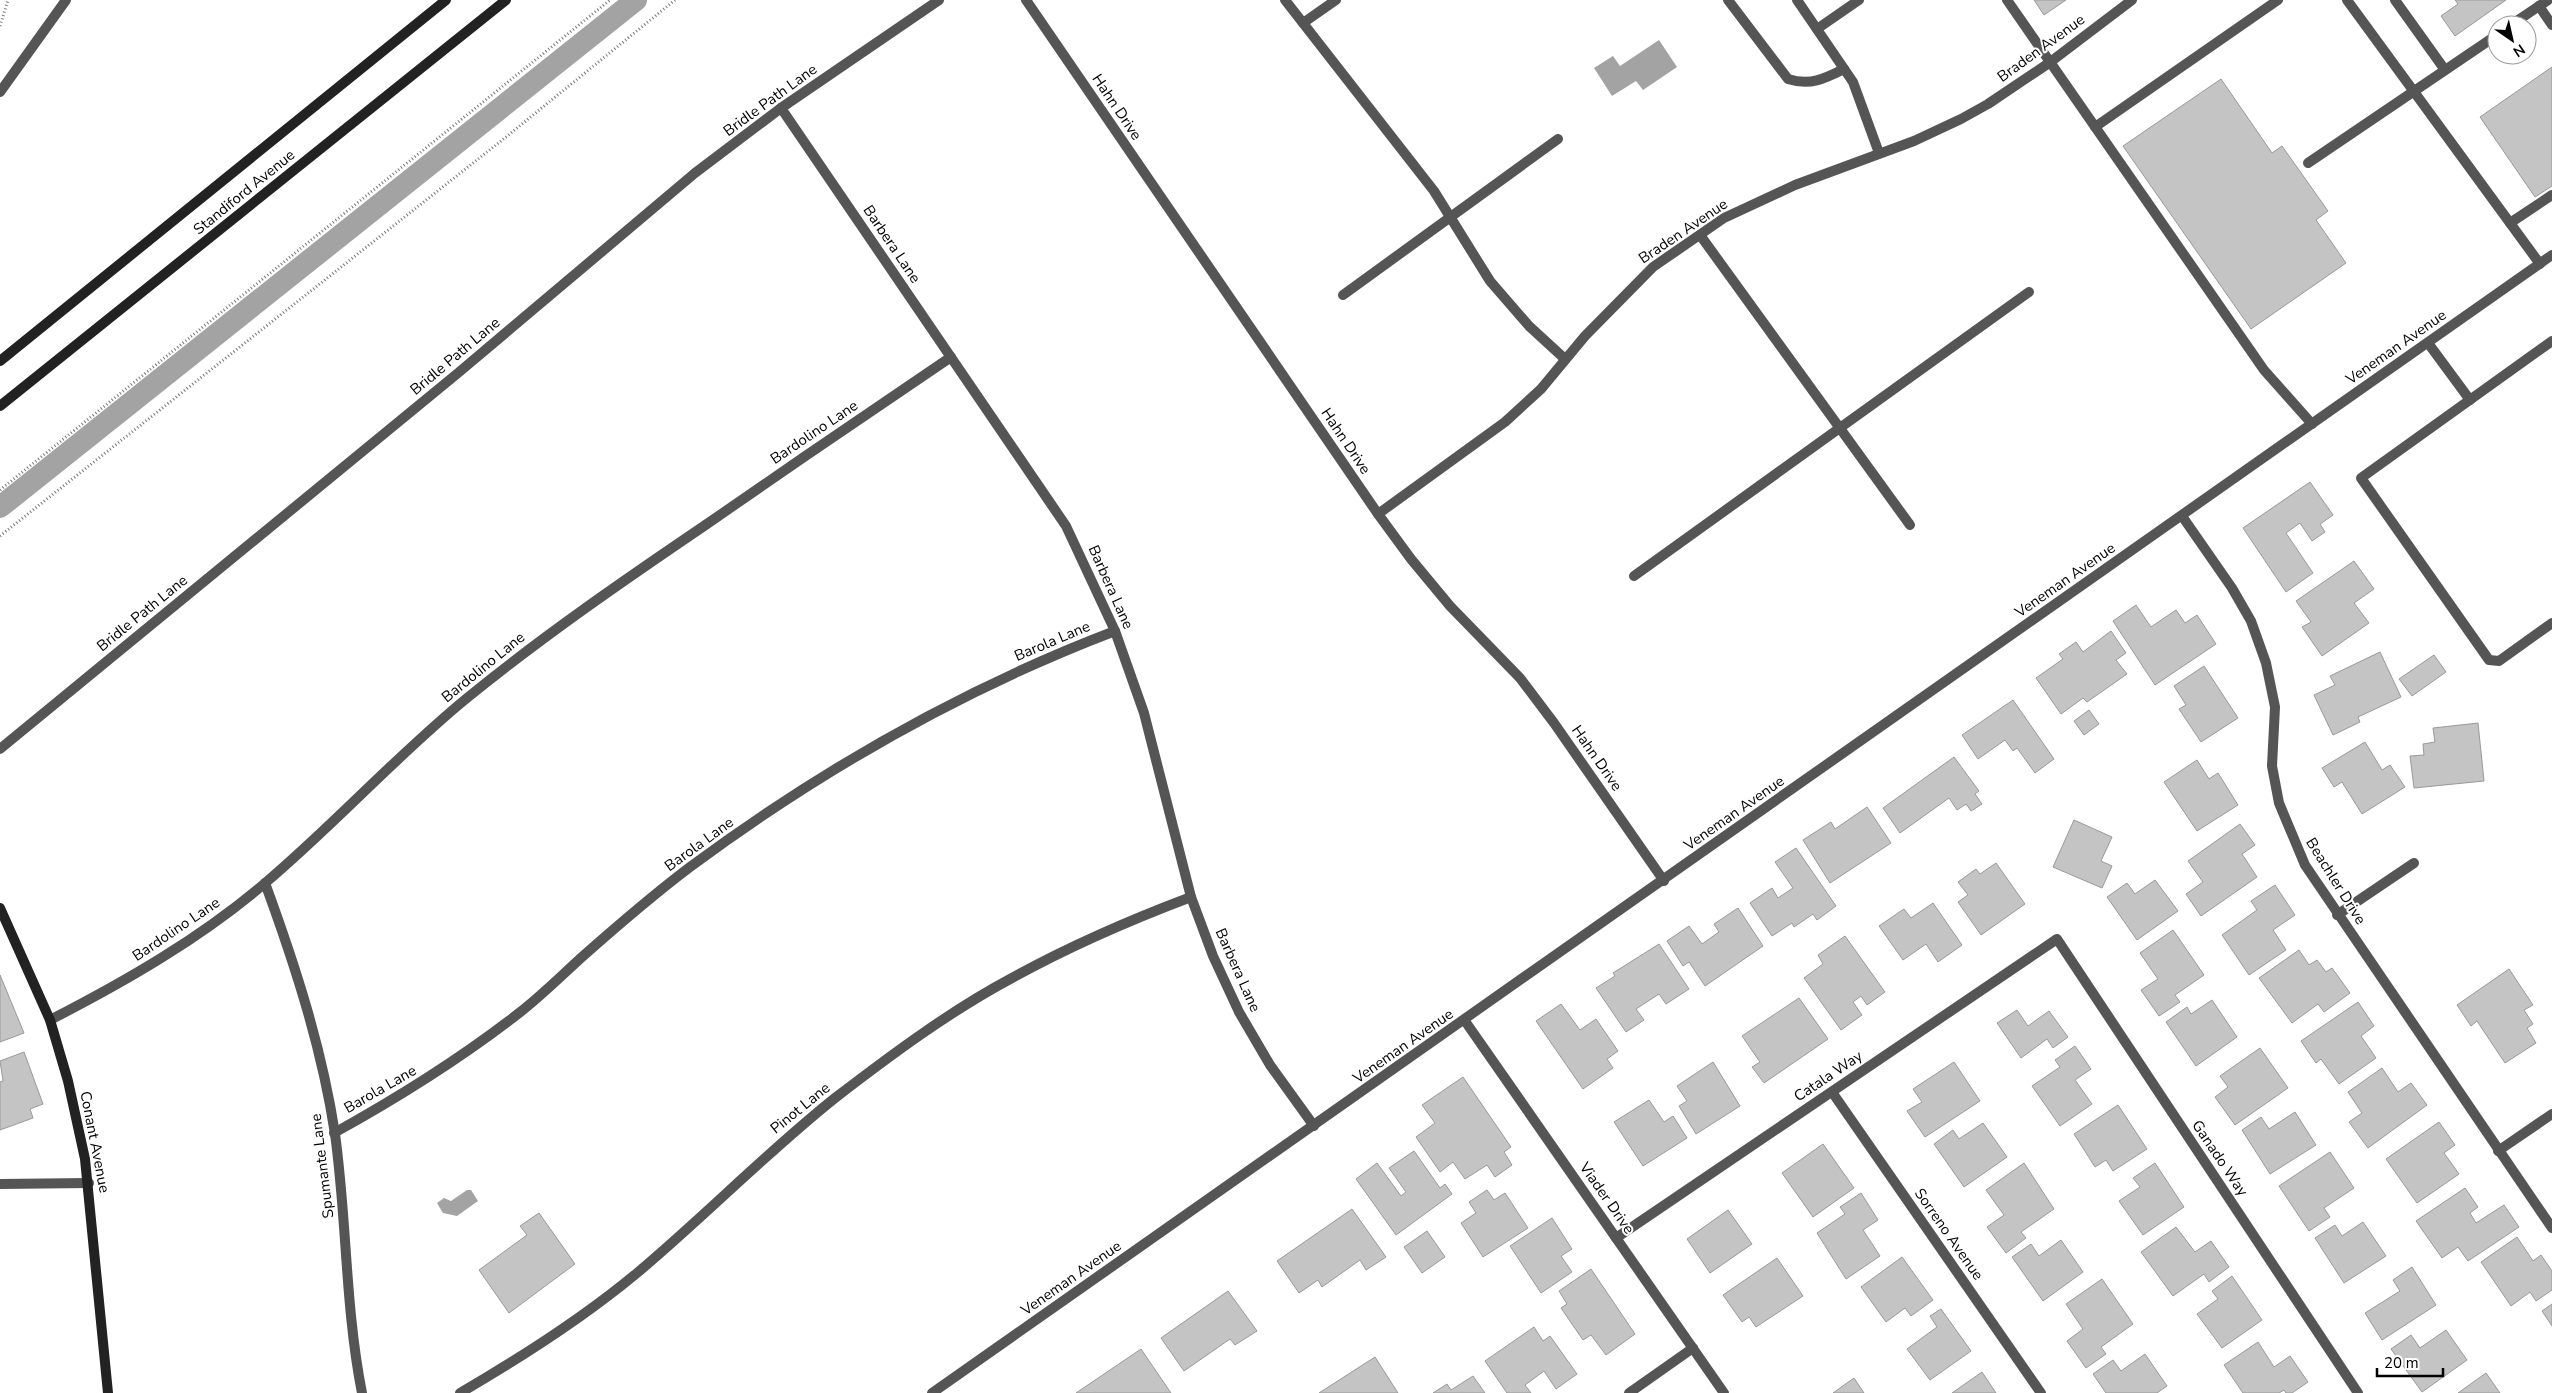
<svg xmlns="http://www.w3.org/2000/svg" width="2552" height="1393" font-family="'Nunito Sans',sans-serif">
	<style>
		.water { fill: #a3a3a3 }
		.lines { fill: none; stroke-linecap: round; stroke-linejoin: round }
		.canal { stroke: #a3a3a3; stroke-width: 22 }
		.building { fill: #c4c4c4; stroke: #999 }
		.path { stroke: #777; stroke-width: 3; stroke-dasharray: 1 2.5; stroke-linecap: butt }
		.lane { stroke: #555; stroke-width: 10 }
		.street { stroke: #555; stroke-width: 10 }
		.secondary { stroke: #222; stroke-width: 10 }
		.labels { text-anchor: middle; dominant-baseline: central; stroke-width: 4; stroke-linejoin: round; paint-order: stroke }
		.street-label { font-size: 15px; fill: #000; stroke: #fff }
	</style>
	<rect width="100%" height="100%" fill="#fff"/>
	<g class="water">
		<path d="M1659 40 1677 67 1643 90 1636 81 1612 96 1594 68 1613 56 1620 66Z"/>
		<path d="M467 1190H471L478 1201 457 1216 443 1213 437 1203 444 1198 451 1201Z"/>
	</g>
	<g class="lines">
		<path class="canal" d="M0 507 636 0"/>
	</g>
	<g class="building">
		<path d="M2034 0H2066L2044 15Z"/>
		<path d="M2455 0H2506L2455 36 2441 16 2458 4Z"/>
		<path d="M2552 67V186L2535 197 2480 117Z"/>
		<path d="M2221 79 2272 153 2282 146 2328 211 2316 220 2346 263 2251 329 2123 146Z"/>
		<path d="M2310 482 2333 515 2320 524 2325 532 2312 541 2300 523 2286 533 2313 573 2286 592 2243 528Z"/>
		<path d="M2354 561 2374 589 2354 603 2369 623 2322 656 2302 627 2311 622 2296 601Z"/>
		<path d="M2136 605 2151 627 2176 610 2185 623 2197 615 2216 644 2155 685 2113 621Z"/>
		<path d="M2111 631 2126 653 2116 660 2127 674 2087 702 2083 698 2061 714 2036 678 2063 659 2059 654 2076 642 2083 652Z"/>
		<path d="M2380 652 2401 697 2358 717 2360 722 2333 735 2314 695 2335 685 2330 676Z"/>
		<path d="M2434 655 2446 672 2412 696 2399 679Z"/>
		<path d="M2204 666 2238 718 2201 742 2179 709 2186 705 2174 686Z"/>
		<path d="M2013 700 2054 759 2035 773 2017 748 2013 751 2005 740 1978 759 1962 735Z"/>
		<path d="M2089 710 2099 724 2084 735 2074 721Z"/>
		<path d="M2478 723 2484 781 2414 788 2410 756 2424 755 2423 744 2435 742 2433 728Z"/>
		<path d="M2365 742 2382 770 2390 765 2405 787 2362 814 2342 782 2334 787 2322 768Z"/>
		<path d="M1954 757 1979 791 1975 794 1982 804 1971 811 1966 804 1957 810 1949 798 1900 833 1883 808Z"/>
		<path d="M2197 760 2209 779 2218 773 2238 805 2197 831 2164 782Z"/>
		<path d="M1867 807 1891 843 1830 883 1803 840 1831 822 1835 829Z"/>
		<path d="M2074 820 2112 837 2101 861 2112 866 2102 888 2053 867Z"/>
		<path d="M2240 824 2255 845 2242 854 2257 877 2201 916 2186 894 2203 882 2188 861Z"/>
		<path d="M1796 848 1836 906 1817 920 1813 914 1794 927 1792 923 1772 936 1750 903 1772 888 1778 898 1793 888 1775 862Z"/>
		<path d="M1996 863 2025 904 1981 935 1958 902 1968 895 1958 882 1976 869 1980 874Z"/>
		<path d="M2155 880 2178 911 2137 940 2107 897 2127 883 2135 894Z"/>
		<path d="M2275 885 2295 915 2273 930 2286 950 2249 975 2222 935 2257 910 2251 901Z"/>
		<path d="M1933 903 1962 945 1938 962 1926 944 1903 960 1879 926 1904 909 1911 918Z"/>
		<path d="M1738 908 1763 946 1705 986 1689 962 1683 966 1667 941 1689 926 1702 944 1719 932 1714 924Z"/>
		<path d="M2173 930 2204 975 2175 995 2180 1002 2159 1016 2141 990 2158 979 2140 953Z"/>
		<path d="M1845 936 1885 992 1867 1005 1861 996 1853 1002 1862 1015 1841 1030 1804 978 1823 964 1818 955Z"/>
		<path d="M1659 944 1689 989 1666 1004 1659 994 1636 1009 1644 1020 1626 1032 1596 988 1615 976 1613 973Z"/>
		<path d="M2299 950 2309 965 2317 960 2326 972 2332 968 2350 993 2324 1012 2318 1004 2292 1023 2259 978Z"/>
		<path d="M2509 969 2533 1005 2524 1010 2533 1024 2527 1028 2536 1043 2505 1063 2477 1021 2471 1026 2457 1005Z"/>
		<path d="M0 975 24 1033 0 1042Z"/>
		<path d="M1799 998 1828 1039 1764 1083 1752 1067 1760 1062 1742 1036Z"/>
		<path d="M2212 1000 2237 1037 2196 1066 2166 1022 2187 1007 2191 1014Z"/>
		<path d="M2358 1002 2374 1026 2361 1036 2376 1058 2339 1084 2321 1059 2316 1063 2301 1041Z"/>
		<path d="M1561 1004 1580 1030 1596 1019 1618 1051 1607 1059 1613 1068 1583 1089 1536 1021Z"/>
		<path d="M2017 1010 2028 1026 2049 1011 2068 1037 2053 1048 2047 1039 2021 1058 1997 1023Z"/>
		<path d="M2075 1046 2091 1069 2075 1080 2092 1104 2060 1126 2032 1086 2060 1067 2055 1060Z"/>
		<path d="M2260 1048 2288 1088 2235 1125 2215 1097 2228 1087 2220 1076Z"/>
		<path d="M24 1052 43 1104 30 1109 33 1118 0 1130V1082L3 1081 0 1061Z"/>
		<path d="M1713 1062 1740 1106 1696 1134 1679 1106 1687 1101 1677 1086Z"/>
		<path d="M1954 1062 1980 1101 1925 1137 1907 1111 1922 1102 1913 1089Z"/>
		<path d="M2382 1068 2398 1092 2411 1083 2427 1105 2368 1148 2349 1122 2362 1113 2348 1092Z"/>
		<path d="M1463 1077 1511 1147 1504 1152 1512 1165 1495 1177 1487 1165 1465 1179 1453 1162 1440 1172 1416 1137 1435 1123 1422 1105Z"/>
		<path d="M1649 1100 1664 1122 1673 1116 1687 1138 1643 1166 1614 1122Z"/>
		<path d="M2118 1105 2147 1149 2113 1171 2106 1160 2095 1167 2074 1134Z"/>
		<path d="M2295 1112 2316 1145 2270 1174 2242 1130 2261 1117 2269 1129Z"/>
		<path d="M2439 1122 2455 1145 2444 1153 2459 1174 2417 1203 2386 1159Z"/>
		<path d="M1983 1123 2007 1157 1964 1187 1934 1144 1953 1130 1959 1139Z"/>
		<path d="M1823 1144 1854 1188 1813 1217 1782 1173Z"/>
		<path d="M1414 1151 1440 1188 1445 1184 1452 1194 1396 1235 1356 1179 1377 1163 1401 1196 1406 1192 1389 1168Z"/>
		<path d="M2330 1152 2354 1188 2324 1208 2330 1217 2309 1231 2279 1186Z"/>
		<path d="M2024 1163 2054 1209 2021 1232 2026 1238 2006 1253 1987 1227 2004 1215 1986 1190Z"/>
		<path d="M2155 1163 2184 1207 2143 1235 2119 1201 2140 1187 2133 1178Z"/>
		<path d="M2465 1188 2478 1207 2470 1213 2476 1223 2504 1205 2519 1227 2468 1261 2458 1247 2442 1258 2416 1221Z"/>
		<path d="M1487 1190 1494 1200 1505 1193 1528 1228 1483 1257 1461 1223 1476 1213 1469 1202Z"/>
		<path d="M1861 1193 1878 1220 1863 1230 1880 1256 1846 1279 1817 1233 1845 1214 1840 1207Z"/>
		<path d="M1352 1209 1386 1257 1366 1270 1360 1260 1322 1287 1318 1280 1299 1293 1277 1261Z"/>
		<path d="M1728 1210 1752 1244 1710 1273 1687 1239Z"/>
		<path d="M539 1213 575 1264 509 1313 479 1270 527 1235 520 1226Z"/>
		<path d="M1552 1218 1572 1249 1561 1256 1572 1272 1541 1293 1510 1246Z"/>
		<path d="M2363 1222 2386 1256 2344 1283 2315 1238 2335 1225 2342 1236Z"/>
		<path d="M2176 1227 2195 1252 2211 1241 2229 1267 2209 1282 2204 1274 2173 1296 2141 1252Z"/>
		<path d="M1427 1231 1445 1257 1422 1273 1404 1247Z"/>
		<path d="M2517 1237 2533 1261 2541 1255 2552 1271V1290L2536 1301 2530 1292 2511 1306 2481 1262Z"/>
		<path d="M2061 1240 2083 1272 2043 1301 2012 1257 2031 1244 2039 1256Z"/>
		<path d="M1902 1257 1933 1300 1911 1316 1905 1308 1886 1322 1861 1287Z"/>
		<path d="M1777 1258 1803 1296 1756 1327 1749 1317 1742 1322 1723 1295Z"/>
		<path d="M2412 1267 2436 1305 2382 1340 2365 1313 2400 1291 2393 1280Z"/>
		<path d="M1591 1269 1635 1334 1606 1355 1591 1335 1583 1340 1561 1308 1567 1304 1559 1291Z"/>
		<path d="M2232 1276 2262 1320 2222 1348 2197 1314 2218 1299 2212 1291Z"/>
		<path d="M2102 1279 2133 1324 2101 1347 2106 1354 2086 1368 2067 1341 2083 1329 2066 1304Z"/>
		<path d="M1228 1291 1257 1331 1235 1345 1230 1339 1184 1371 1161 1338Z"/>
		<path d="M2552 1304V1326L2542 1311Z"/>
		<path d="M1941 1309 1971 1351 1930 1380 1907 1349 1937 1327 1930 1316Z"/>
		<path d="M1534 1327 1543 1341 1550 1336 1577 1374 1556 1389 1544 1371 1525 1385 1531 1393H1507L1485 1361Z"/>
		<path d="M2446 1330 2467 1360 2422 1392 2391 1349 2411 1335 2420 1348Z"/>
		<path d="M2258 1342 2274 1367 2290 1356 2308 1382 2292 1393H2286L2284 1390 2279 1393H2243L2224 1365Z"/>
		<path d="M1141 1349 1171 1393H1076Z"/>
		<path d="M2145 1354 2167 1386 2157 1393H2106L2093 1374 2113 1360 2121 1371Z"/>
		<path d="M1375 1357 1398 1393H1319Z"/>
		<path d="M1982 1372 1996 1393H1952Z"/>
		<path d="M2486 1373 2500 1393H2458Z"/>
		<path d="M1473 1376 1485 1393H1433L1447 1384 1451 1390Z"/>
		<path d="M1854 1378 1864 1393H1833Z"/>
	</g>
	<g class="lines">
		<g class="path">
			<path d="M0 26 8 0"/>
			<path d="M0 490 610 0"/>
			<path d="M0 536 501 141 675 0"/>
		</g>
		<g class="lane">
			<path d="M1728 0 1788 79C1810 86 1824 79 1844 69"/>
			<path d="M2007 0 2264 370 2312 424"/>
			<path d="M2347 0 2540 264"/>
			<path d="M2395 0 2445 70"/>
			<path d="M2539 6 2552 25"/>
			<path d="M1303 23 1336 0"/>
			<path d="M2511 25 2548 0"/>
			<path d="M1817 29 1859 0"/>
			<path d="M2095 127 2278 0"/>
			<path d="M2308 163 2497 35"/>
			<path d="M2510 223 2552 195"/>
			<path d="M1700 235 1910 525"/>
			<path d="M1343 295 1558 139"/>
			<path d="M2552 341 2361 478 2489 660 2499 661 2552 623"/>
			<path d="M2428 343 2470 400"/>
			<path d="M1634 576 2029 292"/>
		</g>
		<g class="street">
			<path d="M1026 0 1378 514 1411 559 1450 606 1520 678 1554 723 1664 881"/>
			<path d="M1285 0 1434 191 1490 281 1529 326 1565 359"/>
			<path d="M1797 0 1853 82 1879 153"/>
			<path d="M0 92 66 0"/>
			<path d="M781 108 1066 526 1115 631 1144 713 1191 897 1213 956 1239 1012 1270 1065 1314 1126"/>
			<path d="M1378 514 1505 422 1541 389 1585 336 1653 267 1724 218 1795 185 1914 141 1961 119 1988 104 2049 63 2132 0"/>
			<path d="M2182 516 2232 588 2251 621 2266 663 2275 707 2272 766 2279 803 2305 865 2552 1228"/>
			<path d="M0 749 458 373 695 173 781 108 939 0"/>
			<path d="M265 883C295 965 322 1048 335 1134 347 1220 345 1307 362 1393"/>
			<path d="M2337 915 2414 863"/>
			<path d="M50 1020C126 981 199 939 264 884 334 825 396 756 467 698 543 636 623 581 704 526 786 469 868 413 951 357"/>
			<path d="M1465 1021 1724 1393"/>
			<path d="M1832 1092 2041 1393"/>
			<path d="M334 1133C399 1097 460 1059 519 1013 541 996 561 976 582 957 617 926 653 895 690 867 821 770 963 689 1115 631"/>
			<path d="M2498 1151 2552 1114"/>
			<path d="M0 1184 89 1183"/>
			<path d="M1616 1238 2057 939 2358 1393"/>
			<path d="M460 1393C522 1357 583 1318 637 1273 705 1216 766 1153 835 1098 891 1055 950 1011 1012 978 1070 946 1130 920 1191 897"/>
			<path d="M932 1393 2552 255"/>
			<path d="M1629 1393 1693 1348"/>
		</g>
		<g class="secondary">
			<path d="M0 361 446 0"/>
			<path d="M0 406 506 0"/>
			<path d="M0 908 50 1020 68 1081 85 1159 108 1393"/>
		</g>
	</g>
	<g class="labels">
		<g class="street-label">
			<text transform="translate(2041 48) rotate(-36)">Braden Avenue</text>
			<text transform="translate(770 100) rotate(-36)">Bridle Path Lane</text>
			<text transform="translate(1117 107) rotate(56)">Hahn Drive</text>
			<text transform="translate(244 192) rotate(-39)">Standiford Avenue</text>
			<text transform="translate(1683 231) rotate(-34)">Braden Avenue</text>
			<text transform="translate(892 244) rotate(56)">Barbera Lane</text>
			<text transform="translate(2396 347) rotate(-35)">Veneman Avenue</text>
			<text transform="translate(455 356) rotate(-40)">Bridle Path Lane</text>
			<text transform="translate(814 432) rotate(-34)">Bardolino Lane</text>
			<text transform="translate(1346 441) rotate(56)">Hahn Drive</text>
			<text transform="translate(2065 580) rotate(-35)">Veneman Avenue</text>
			<text transform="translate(1111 587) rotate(66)">Barbera Lane</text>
			<text transform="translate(142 613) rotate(-39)">Bridle Path Lane</text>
			<text transform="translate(1052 641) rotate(-23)">Barola Lane</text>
			<text transform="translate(483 667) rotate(-39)">Bardolino Lane</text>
			<text transform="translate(1597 758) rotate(55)">Hahn Drive</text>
			<text transform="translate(1734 813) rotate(-35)">Veneman Avenue</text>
			<text transform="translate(699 844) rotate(-36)">Barola Lane</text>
			<text transform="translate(2336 881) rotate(58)">Beachler Drive</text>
			<text transform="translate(176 929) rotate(-34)">Bardolino Lane</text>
			<text transform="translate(1238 970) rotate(66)">Barbera Lane</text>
			<text transform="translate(1403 1046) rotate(-35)">Veneman Avenue</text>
			<text transform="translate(1828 1076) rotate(-34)">Catala Way</text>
			<text transform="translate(380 1089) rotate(-30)">Barola Lane</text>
			<text transform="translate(800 1108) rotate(-39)">Pinot Lane</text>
			<text transform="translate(95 1142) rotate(79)">Conant Avenue</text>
			<text transform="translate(2220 1158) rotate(56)">Ganado Way</text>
			<text transform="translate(322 1166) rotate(-97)">Spumante Lane</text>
			<text transform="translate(1607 1198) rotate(55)">Viader Drive</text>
			<text transform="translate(1949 1234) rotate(55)">Sorreno Avenue</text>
			<text transform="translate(1071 1278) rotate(-35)">Veneman Avenue</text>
		</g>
	</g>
	<g transform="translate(2512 40) rotate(146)"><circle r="24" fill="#ffffff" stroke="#999999"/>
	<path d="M0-4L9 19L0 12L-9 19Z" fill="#000000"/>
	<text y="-8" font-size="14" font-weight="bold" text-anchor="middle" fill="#000000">N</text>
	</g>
	<path d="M2377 1368v8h66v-8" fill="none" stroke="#000000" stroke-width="2.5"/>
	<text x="2384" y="1368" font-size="15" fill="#000000" stroke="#ffffff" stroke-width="4" paint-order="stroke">20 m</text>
</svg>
